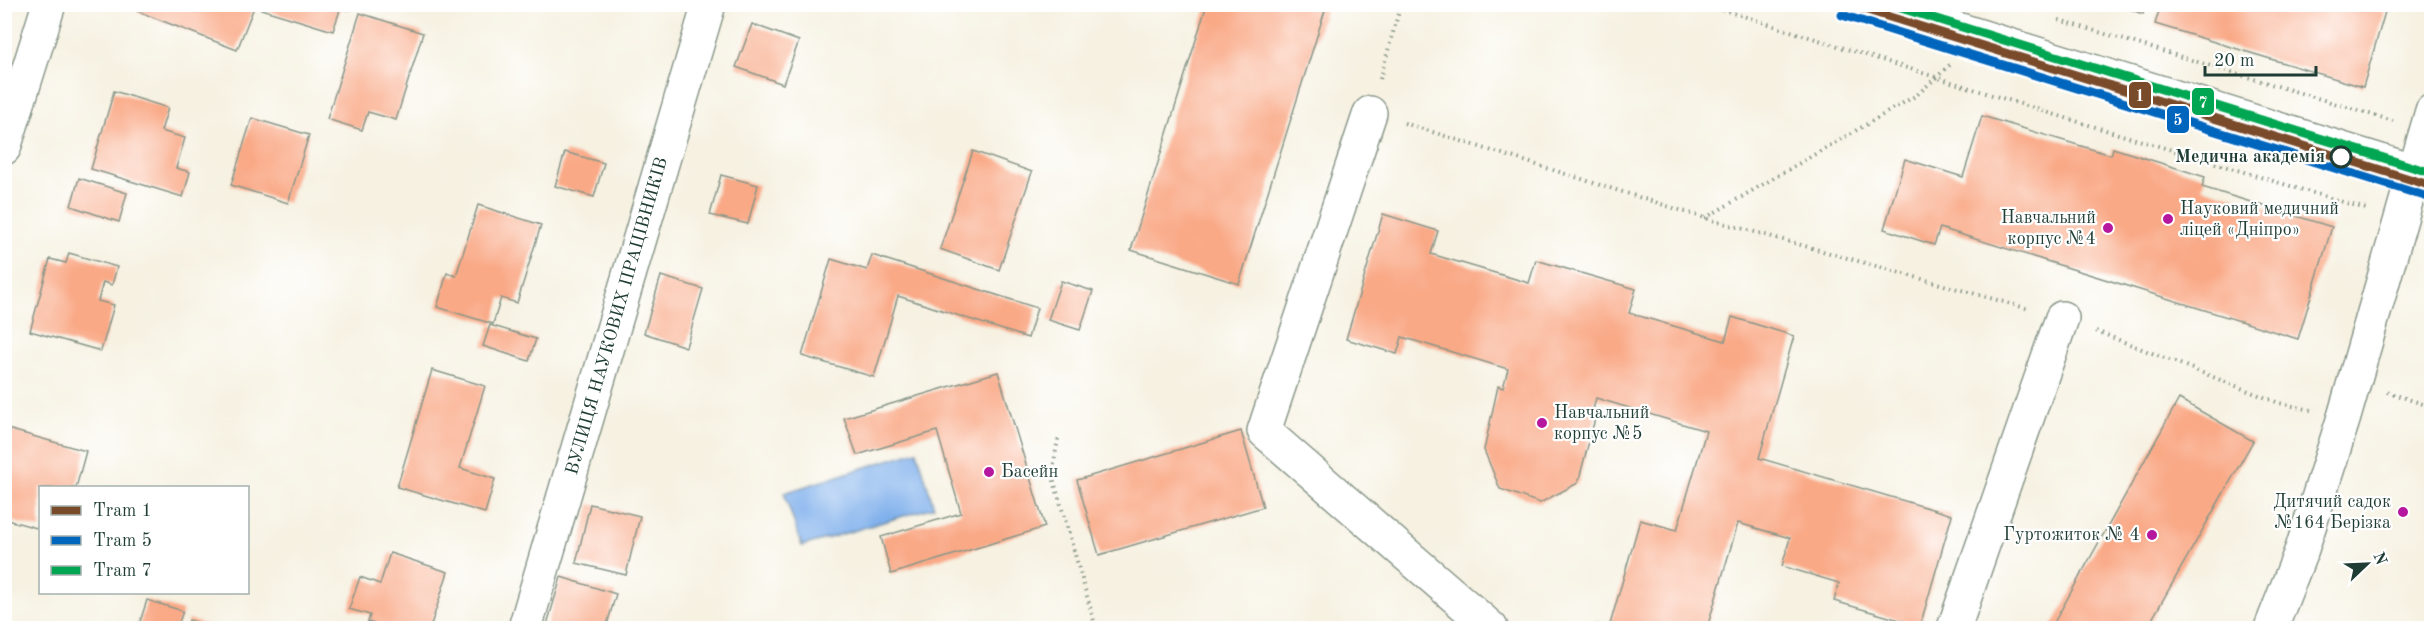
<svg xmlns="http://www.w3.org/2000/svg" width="2436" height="633" font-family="'Old Standard TT',serif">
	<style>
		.water { fill: #81b1ec; stroke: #507790; stroke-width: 1.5 }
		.building { fill: #f9a986 }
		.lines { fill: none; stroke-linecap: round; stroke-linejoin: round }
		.minor-casing { stroke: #8a978a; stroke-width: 36 }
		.major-casing { stroke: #8a978a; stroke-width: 36 }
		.path { stroke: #8a978a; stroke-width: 4; stroke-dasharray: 1.5 4.5; stroke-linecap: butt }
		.minor { stroke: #fff; stroke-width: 33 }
		.major { stroke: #fff; stroke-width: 33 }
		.tram-1-casing { stroke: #fff; stroke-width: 14 }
		.tram-2-casing { stroke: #fff; stroke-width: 14 }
		.tram-3-casing { stroke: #fff; stroke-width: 14 }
		.tram-1 { stroke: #7a4b2a; stroke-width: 9 }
		.tram-2 { stroke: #0065bd; stroke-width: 9 }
		.tram-3 { stroke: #00a651; stroke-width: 9 }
		.stop-dot { fill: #fff; stroke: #1f3d34; stroke-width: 3 }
		.poi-dot { fill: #b5179e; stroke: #fff; stroke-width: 2 }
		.labels { text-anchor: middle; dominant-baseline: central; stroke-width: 4.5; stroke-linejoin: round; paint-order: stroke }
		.stop-label { font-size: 18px; font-weight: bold; fill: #1f3d34; stroke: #fff; text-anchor: end }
		.poi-label { font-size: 18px; fill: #1f3d34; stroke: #fff; text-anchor: start }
		.street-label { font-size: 18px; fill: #1f3d34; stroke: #fff }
		.line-badge { stroke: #fff; stroke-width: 2 }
		.badge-label { font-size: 16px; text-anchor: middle; font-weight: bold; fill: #fff }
	</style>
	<rect width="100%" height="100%" fill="#fff"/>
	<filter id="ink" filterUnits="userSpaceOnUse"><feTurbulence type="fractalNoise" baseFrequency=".0167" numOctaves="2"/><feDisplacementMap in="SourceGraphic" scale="12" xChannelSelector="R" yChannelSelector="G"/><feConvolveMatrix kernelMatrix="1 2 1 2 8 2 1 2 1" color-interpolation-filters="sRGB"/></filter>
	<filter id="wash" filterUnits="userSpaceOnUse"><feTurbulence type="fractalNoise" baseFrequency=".008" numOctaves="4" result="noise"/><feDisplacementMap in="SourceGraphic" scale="24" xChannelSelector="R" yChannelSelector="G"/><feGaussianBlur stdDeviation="1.35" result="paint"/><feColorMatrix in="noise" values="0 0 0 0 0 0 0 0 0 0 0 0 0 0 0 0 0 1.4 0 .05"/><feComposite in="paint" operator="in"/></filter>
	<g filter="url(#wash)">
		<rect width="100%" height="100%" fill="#f6f1e1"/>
		<path class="water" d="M917 451 934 507 802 546 784 493Z"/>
		<g id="blocks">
			<g class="building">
				<path d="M140 4H248L254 7 237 50 137 11Z"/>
				<path d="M262 4H350L348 10 341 7 333 31 261 9Z"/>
				<path d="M1207 4H1327L1239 284 1131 250Z"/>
				<path d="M2115 4H2146L2143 14Z"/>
				<path d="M2161 4H2360L2385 12 2363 87 2155 24Z"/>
				<path d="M360 13 423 33 396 120 368 112 362 130 327 119Z"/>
				<path d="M752 24 799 41 783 84 736 67Z"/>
				<path d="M114 91 168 108 161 131 185 138 176 168 190 172 183 197 91 169Z"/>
				<path d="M1982 116 2111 155 2113 148 2205 177 2202 187 2332 227 2298 339 1940 228 1934 245 1884 229 1905 159 1963 177Z"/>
				<path d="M252 118 309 135 288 203 231 185Z"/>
				<path d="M973 151 1032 172 999 270 940 249Z"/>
				<path d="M565 152 604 163 594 197 555 186Z"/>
				<path d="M721 175 758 185 748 224 710 215Z"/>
				<path d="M79 178 127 193 119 222 71 206Z"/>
				<path d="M478 205 541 225 517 303 501 298 493 324 437 307 447 273 456 276Z"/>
				<path d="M1383 214 1438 231 1431 254 1529 283 1536 260 1636 289 1629 313 1725 341 1732 317 1794 336 1759 458 1952 515 1920 626 1834 601 1839 583 1782 566 1790 538 1738 523 1707 628H1596L1597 624 1609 628 1640 520 1677 530 1706 431 1596 398 1592 414 1596 415 1578 483 1540 503 1500 489 1484 450 1498 386 1503 388 1508 369 1402 337 1397 354 1346 339Z"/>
				<path d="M69 253 117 267 112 285 103 282 98 301 114 305 101 351 30 331 50 259 66 263Z"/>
				<path d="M872 255 1037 308 1028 338 898 296 874 377 802 356 831 259 867 270Z"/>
				<path d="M661 276 703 289 686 347 644 333Z"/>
				<path d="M1061 281 1093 291 1080 330 1048 320Z"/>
				<path d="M490 325 536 339 529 361 483 346Z"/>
				<path d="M432 370 485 386 460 468 495 479 485 513 397 487Z"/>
				<path d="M998 372 1045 527 891 574 881 537 961 513 937 431 857 455 844 418Z"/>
				<path d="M2179 399 2253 441 2147 628H2051Z"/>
				<path d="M4 428 86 451 76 488H40V529L4 519Z"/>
				<path d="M1241 431 1263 507 1099 555 1077 480Z"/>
				<path d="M590 504 640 516 626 575 576 563Z"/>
				<path d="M390 553 448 572 430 628H388L368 622 370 615 349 609 360 577 380 584Z"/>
				<path d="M561 577 616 594 606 628H546Z"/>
				<path d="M147 600 183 611 177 628H138Z"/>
				<path d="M189 620 217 628H187Z"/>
			</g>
		</g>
	</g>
	<g filter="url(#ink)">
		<use href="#blocks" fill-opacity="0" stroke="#8a978a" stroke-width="1.5"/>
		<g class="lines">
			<defs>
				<g id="minor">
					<path d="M1877 4 2432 177"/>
					<path d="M1370 113 1264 431 1491 628"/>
					<path d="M4 148 49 4"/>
					<path d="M525 628 709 4"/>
					<path d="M1954 628 2062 318"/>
				</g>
				<path id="major" d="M2271 628 2302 549 2344 417 2432 111"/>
			</defs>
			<use href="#minor" class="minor-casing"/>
			<use href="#major" class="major-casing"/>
			<g class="path">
				<path d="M1705 4 2046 112 2366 209"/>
				<path d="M2059 20 2393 121"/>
				<path d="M1380 79 1401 4"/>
				<path d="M1404 123 1705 218 2029 309"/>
				<path d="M1705 218 1917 95 1952 63"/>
				<path d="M2096 331 2279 403 2311 410"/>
				<path d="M2387 392 2432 407"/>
				<path d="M1058 439 1052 474 1096 628"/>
			</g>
			<use href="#minor" class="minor"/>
			<use href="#major" class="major"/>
			<defs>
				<path id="tram-1" d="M1848 4 2432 186"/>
				<path id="tram-2" d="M1842 15 2428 197"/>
				<path id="tram-3" d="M1888 4 2432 173"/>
			</defs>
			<use href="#tram-1" class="tram-1-casing"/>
			<use href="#tram-2" class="tram-2-casing"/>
			<use href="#tram-3" class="tram-3-casing"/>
			<use href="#tram-1" class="tram-1"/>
			<use href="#tram-2" class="tram-2"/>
			<use href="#tram-3" class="tram-3"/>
		</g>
	</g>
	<circle class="stop-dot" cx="2341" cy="157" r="10"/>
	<g class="poi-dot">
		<circle cx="2168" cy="219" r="6"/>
		<circle cx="2108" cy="228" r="6"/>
		<circle cx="1542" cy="423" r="6"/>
		<circle cx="989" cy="472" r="6"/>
		<circle cx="2403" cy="512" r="6"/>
		<circle cx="2152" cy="535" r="6"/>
	</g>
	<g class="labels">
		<g class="stop-label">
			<text x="2325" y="157">Медична академія</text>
		</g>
		<g class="poi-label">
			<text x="2180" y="209">Науковий медичний<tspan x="2180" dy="21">ліцей «Дніпро»</tspan></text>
			<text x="2096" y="218" text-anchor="end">Навчальний<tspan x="2096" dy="21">корпус №4</tspan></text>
			<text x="1554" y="413">Навчальний<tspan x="1554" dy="21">корпус №5</tspan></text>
			<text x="1001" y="472">Басейн</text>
			<text x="2391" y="502" text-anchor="end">Дитячий садок<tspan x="2391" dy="21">№164 Берізка</tspan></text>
			<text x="2140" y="535" text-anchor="end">Гуртожиток № 4</text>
		</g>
		<g class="street-label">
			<text transform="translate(617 316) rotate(-74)">ВУЛИЦЯ НАУКОВИХ ПРАЦІВНИКІВ</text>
		</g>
	</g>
	<g class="line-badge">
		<rect x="2128" y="81" width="24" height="28" rx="6" fill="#7a4b2a"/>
		<rect x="2191" y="87" width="24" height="29" rx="6" fill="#00a651"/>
		<rect x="2166" y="105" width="24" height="29" rx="6" fill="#0065bd"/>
	</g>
	<g class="badge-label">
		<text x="2140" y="101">1</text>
		<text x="2203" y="108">7</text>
		<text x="2178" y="125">5</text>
	</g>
	<rect width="2436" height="633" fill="none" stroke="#fff" stroke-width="24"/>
	<rect x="39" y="486" width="210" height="108" fill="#ffffff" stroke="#a5b1ae" stroke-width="1.5"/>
	<rect x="51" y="506" width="30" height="9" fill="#7a4b2a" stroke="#a5b1ae" stroke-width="1.5"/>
	<text x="93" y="516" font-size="18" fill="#1f3d34">Tram 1</text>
	<rect x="51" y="536" width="30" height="9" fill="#0065bd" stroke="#a5b1ae" stroke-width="1.5"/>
	<text x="93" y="546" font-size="18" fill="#1f3d34">Tram 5</text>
	<rect x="51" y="566" width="30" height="9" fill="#00a651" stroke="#a5b1ae" stroke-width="1.5"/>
	<text x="93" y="576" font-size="18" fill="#1f3d34">Tram 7</text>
	<g transform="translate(2367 564) rotate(67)" stroke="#ffffff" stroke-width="4.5" paint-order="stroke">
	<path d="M0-4.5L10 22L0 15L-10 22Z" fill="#1f3d34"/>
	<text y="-9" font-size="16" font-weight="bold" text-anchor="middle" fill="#1f3d34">N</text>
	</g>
	<path d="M2205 66v9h111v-9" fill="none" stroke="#1f3d34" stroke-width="3"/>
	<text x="2214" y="66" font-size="18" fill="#1f3d34" stroke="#ffffff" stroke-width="4.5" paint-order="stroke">20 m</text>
</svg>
